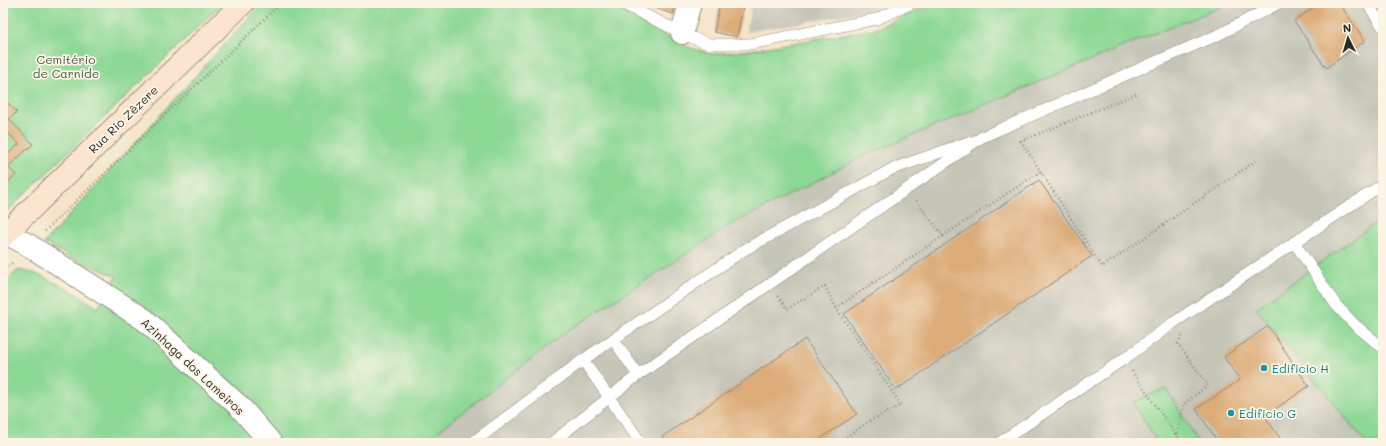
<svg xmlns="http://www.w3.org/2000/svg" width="1386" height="446" font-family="Mali,sans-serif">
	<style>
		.industrial { fill: #c5c5b8 }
		.green { fill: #8cd895; stroke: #5c8260 }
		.building { fill: #dbab78 }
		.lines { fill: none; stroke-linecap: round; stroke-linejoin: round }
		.lane-casing { stroke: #90887a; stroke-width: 12 }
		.street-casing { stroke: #90887a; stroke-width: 24 }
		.secondary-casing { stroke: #90887a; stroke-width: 24 }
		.path { stroke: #90887a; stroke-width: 2.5; stroke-dasharray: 1 3; stroke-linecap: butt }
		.lane { stroke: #fff; stroke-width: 11 }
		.street { stroke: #fff; stroke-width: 22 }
		.secondary { stroke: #fbe5cf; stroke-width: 22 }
		.culture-dot { fill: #0f9aa8; stroke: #fcf5e5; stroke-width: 1.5 }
		.labels { text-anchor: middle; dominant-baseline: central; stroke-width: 3.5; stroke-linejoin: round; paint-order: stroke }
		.park-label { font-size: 12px; fill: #435646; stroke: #fcf5e5 }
		.street-label { font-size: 12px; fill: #2b2b2b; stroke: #fcf5e5 }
		.culture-label { font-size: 12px; fill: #0d838f; stroke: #fcf5e5; text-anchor: start }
	</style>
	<rect width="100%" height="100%" fill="#fcf5e5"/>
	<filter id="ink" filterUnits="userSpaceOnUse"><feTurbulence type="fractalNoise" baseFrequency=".025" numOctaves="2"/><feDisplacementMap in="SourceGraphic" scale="8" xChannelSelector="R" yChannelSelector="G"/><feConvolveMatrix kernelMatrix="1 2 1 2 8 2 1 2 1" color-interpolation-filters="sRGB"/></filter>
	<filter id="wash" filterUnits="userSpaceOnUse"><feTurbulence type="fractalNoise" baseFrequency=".012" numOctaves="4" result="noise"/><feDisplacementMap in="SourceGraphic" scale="16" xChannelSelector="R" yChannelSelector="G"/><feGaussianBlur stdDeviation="0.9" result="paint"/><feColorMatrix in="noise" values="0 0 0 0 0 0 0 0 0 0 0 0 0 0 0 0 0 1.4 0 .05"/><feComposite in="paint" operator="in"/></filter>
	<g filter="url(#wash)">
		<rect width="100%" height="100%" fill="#f4e5ca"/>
		<g class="industrial">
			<path d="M752 3H889L874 10 746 32Z"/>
			<path d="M1231 3H1383V443H423L566 332 729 226 864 156 1136 41Z"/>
		</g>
		<g class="green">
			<path d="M3 3H223L3 215Z"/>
			<path d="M262 3H606L688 47 712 54 750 50 875 29 934 3H1231L1136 41 864 156 729 226 566 332 423 443H3V284L18 270 34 273 69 289 98 308 116 276 71 258 44 243Z"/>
			<path d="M1383 218V443H1366L1256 308Z"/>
			<path d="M1166 388 1199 443H1158L1133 402Z"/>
		</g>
		<g id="blocks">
			<g class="building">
				<path d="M639 3H676L673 14Z"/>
				<path d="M720 3H744L737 37 714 32Z"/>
				<path d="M1320 3H1339L1365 41 1326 68 1294 21Z"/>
				<path d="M3 98 17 112 9 119 33 144 8 167 16 175 3 187V159L19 144 3 128Z"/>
				<path d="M1039 180 1092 256 896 390 844 314Z"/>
				<path d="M1268 326 1309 386 1265 416 1283 443H1219L1196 409 1240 380 1224 357Z"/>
				<path d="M805 339 857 414 814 443H666L662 437Z"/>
			</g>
		</g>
	</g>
	<g filter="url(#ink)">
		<use href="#blocks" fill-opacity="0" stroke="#90887a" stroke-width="1"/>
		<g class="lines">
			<defs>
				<g id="lane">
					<path d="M621 3 688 36 709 44H750L877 19 912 3"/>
					<path d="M1367 3 1383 27"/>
					<path d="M1294 242 1336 305 1355 325 1383 348"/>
					<path d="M613 339 638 375"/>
					<path d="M583 360 744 250 892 169 969 142"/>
					<path d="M472 443 583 360 641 443"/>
					<path d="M551 443 638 375 982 137 1220 34 1279 3"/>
					<path d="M999 443 1124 359 1173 323 1383 184"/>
				</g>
				<g id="street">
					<path d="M682 33 690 3"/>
					<path d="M6 233 30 246 145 320 240 407 271 443"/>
				</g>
				<path id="secondary" d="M3 236 243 3"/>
			</defs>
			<use href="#lane" class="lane-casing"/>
			<use href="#street" class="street-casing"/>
			<use href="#secondary" class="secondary-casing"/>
			<g class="path">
				<path d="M1136 94 1021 141 1102 267 1257 160"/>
				<path d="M45 231 281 3"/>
				<path d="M943 236 1041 171"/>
				<path d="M3 272 14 261"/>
				<path d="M778 296 787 309 825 286 836 308 901 405 868 422 838 443"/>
				<path d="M836 308 943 236 916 200"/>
				<path d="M1182 336 1178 344 1208 385 1184 404 1177 435 1183 443"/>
				<path d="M1132 371 1176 435"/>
			</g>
			<use href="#lane" class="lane"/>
			<use href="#street" class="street"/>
			<use href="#secondary" class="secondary"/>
		</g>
	</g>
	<g class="culture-dot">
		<circle cx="1264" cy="368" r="4"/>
		<circle cx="1231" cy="413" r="4"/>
	</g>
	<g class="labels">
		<g class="park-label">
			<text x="66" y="59">Cemitério<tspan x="66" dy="14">de Carnide</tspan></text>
		</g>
		<g class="street-label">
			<text transform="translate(123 119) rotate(-44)">Rua Rio Zêzere</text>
			<text transform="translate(193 366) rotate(43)">Azinhaga dos Lameiros</text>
		</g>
		<g class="culture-label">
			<text x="1272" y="368">Edificio H</text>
			<text x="1239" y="413">Edificio G</text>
		</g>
	</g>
	<rect width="1386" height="446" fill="none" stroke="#fcf5e5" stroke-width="16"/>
	<g transform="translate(1348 38) rotate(355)" stroke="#fcf5e5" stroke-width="3" paint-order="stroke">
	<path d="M0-3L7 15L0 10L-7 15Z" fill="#2b2b2b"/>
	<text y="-6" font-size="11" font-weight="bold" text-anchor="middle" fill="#2b2b2b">N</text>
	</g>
</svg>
